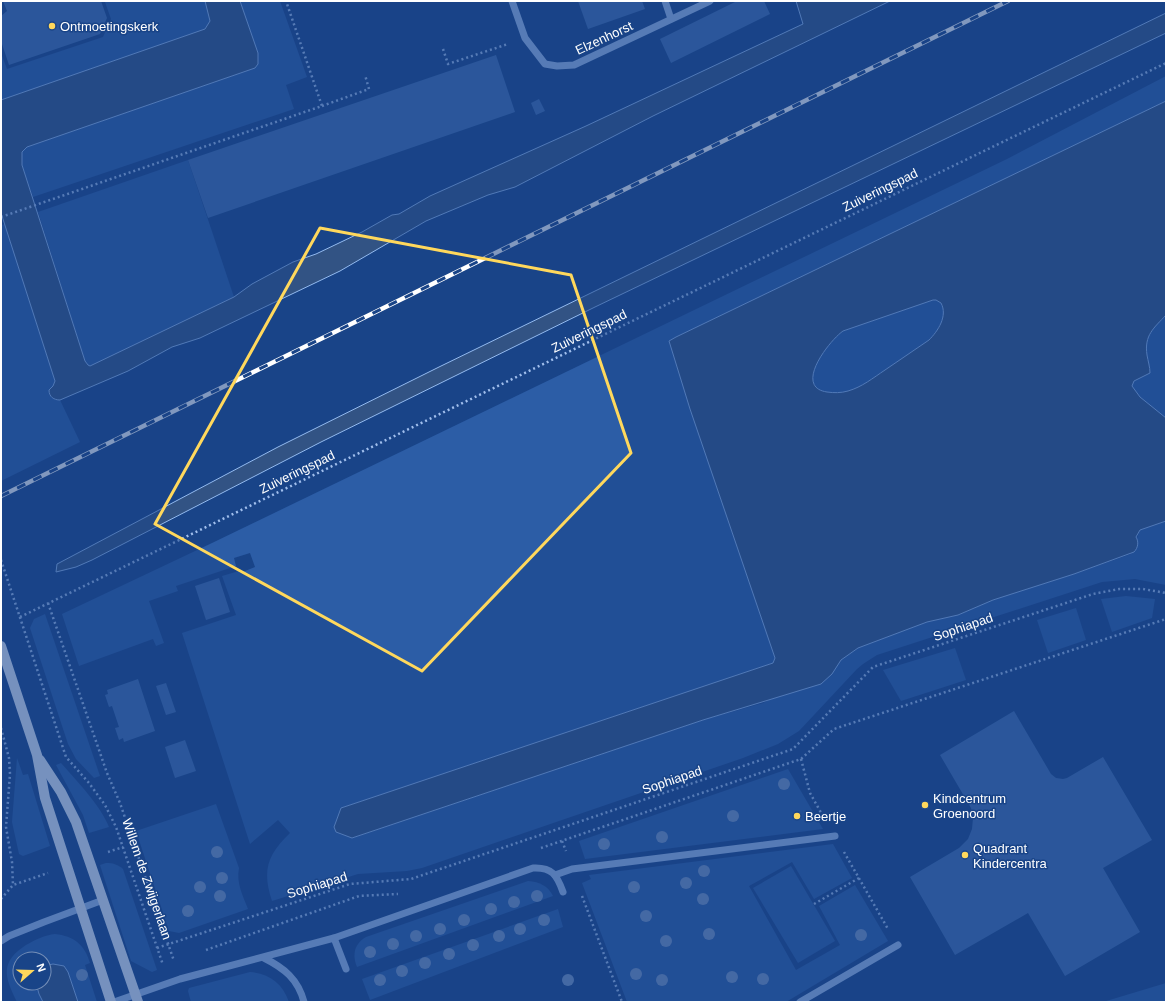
<svg xmlns="http://www.w3.org/2000/svg" width="1167" height="1003" font-family="Arial,sans-serif">
	<style>
		.green { fill: #2c5da6 }
		.water { fill: #325384; stroke: #93baef; fill-rule: evenodd }
		.building { fill: #416eb1 }
		.lines { fill: none; stroke-linecap: round; stroke-linejoin: round }
		.path { stroke: #a1bfed; stroke-width: 2.5; stroke-dasharray: 2 3; stroke-linecap: butt }
		.minor { stroke: #a1bfed; stroke-width: 7 }
		.major { stroke: #e6efff; stroke-width: 10 }
		.rail-casing { stroke: #fff; stroke-width: 4.5 }
		.rail { stroke: #194488; stroke-width: 3; stroke-dasharray: 9; stroke-linecap: butt }
		.tree { fill: #7897c6 }
		.marked { fill: none; stroke: #ffd85c; stroke-width: 3; stroke-linejoin: round }
		.poi-dot { fill: #ffd85c; stroke: #194488; stroke-width: 1.5 }
		.labels { text-anchor: middle; dominant-baseline: central; stroke-width: 3; stroke-linejoin: round; paint-order: stroke }
		.poi-label { font-size: 13px; fill: #fff; stroke: #194488; text-anchor: start }
		.street-label { font-size: 13px; fill: #fff; stroke: #194488 }
	</style>
	<rect width="100%" height="100%" fill="#194488"/>
	<g class="green">
		<path d="M107 1H205L210 21 208 26 203 30 1 100V53L7 69 103 37 111 19 105 2Z"/>
		<path d="M240 1H280L307 77 286 85 294 109 33 197 22 165V152L27 147 255 68 258 64V53Z"/>
		<path d="M1166 76V101L676 337 746 570 775 658 773 663 341 808 336 832 353 838 703 720 763 703 837 665 841 660 858 648 927 622 958 615 993 600 1074 574 1131 554 1140 530 1166 521V585L1135 579 1102 582 877 655 863 664 857 669 799 731 778 744 743 758 422 868 407 871 358 874 272 901C262 871 267 855 290 833L278 820 250 844 182 633 236 615 222 576 239 571 240 573 255 567 250 553 234 558 236 566 176 586 178 591 149 601 164 643 156 646 153 639 79 666 62 614 212 543 1007 159Z"/>
		<path d="M188 160 234 297 93 365H88L85 361 38 212Z"/>
		<path d="M5 224 55 381 53 386 49 390 55 400H60L80 442 1 481V225Z"/>
		<path d="M933 300H936L941 303C948 316 938 331 929 340 914 350 900 360 885 370 873 378 862 387 848 391 841 393 834 393 827 392 793 387 829 341 843 331Z"/>
		<path d="M1166 315V418L1140 397 1132 386 1133 381 1150 373C1150 367 1148 361 1147 355 1144 335 1154 328 1166 315Z"/>
		<path d="M1126 596 1155 599 1152 618 1112 632 1101 599Z"/>
		<path d="M1076 608 1086 640 1048 653 1037 620Z"/>
		<path d="M45 614 100 776 94 778 76 759 68 744 30 628 34 619Z"/>
		<path d="M955 648 966 680 901 701 883 670Z"/>
		<path d="M17 758 23 775 28 774 50 846 23 856 19 854 12 822Z"/>
		<path d="M61 763C76 780 101 806 109 827L89 833 83 815 56 765Z"/>
		<path d="M788 769 823 829 585 859 579 841Z"/>
		<path d="M216 804 239 868C236 883 243 896 248 909L179 933 169 931 136 831Z"/>
		<path d="M833 844 852 878 814 899 792 862 749 886 796 970 840 945 819 906 855 885 888 941 786 1002H627L582 883 591 879 589 875Z"/>
		<path d="M106 863C113 863 117 864 123 869L157 970 152 972 131 961 100 865Z"/>
		<path d="M791 866 835 941 798 963 753 888Z"/>
		<path d="M528 881C540 882 548 886 553 896L357 967C352 955 354 944 366 937Z"/>
		<path d="M558 909 563 927 370 1000 362 979Z"/>
		<path d="M55 934C74 936 85 945 90 963L85 965 97 1002H78L68 973 53 964 44 966V959H20V983H36L39 994 43 1002H17C4 976 0 962 26 945 35 940 45 935 55 934Z"/>
		<path d="M250 972C270 974 282 983 289 1002H191L188 991 189 988Z"/>
		<path d="M1166 983V1002H1103Z"/>
	</g>
	<g class="water">
		<path d="M205 1H240L258 53V64L255 68 27 147 22 152V165L85 361 88 365 90 366 234 297 252 284 293 262 316 254 362 232 392 215 399 214 430 196 586 126 803 24 796 1H890L653 116 515 187 488 195 426 221 340 271 200 338 172 347 128 371 60 400C54 400 49 397 49 390L53 386 55 381 1 213V100L205 29 210 21Z"/>
		<path d="M1166 13V33L595 307 321 442 92 560 76 567 56 572 57 564 59 563 278 447 439 367Z"/>
		<path d="M1166 101V315C1154 328 1144 335 1147 355 1148 361 1150 367 1150 373L1134 381 1132 386 1140 397 1166 418V521L1140 530 1136 537C1139 542 1138 548 1134 552L1074 574 993 600 958 615 927 622 858 648 841 660 832 674 821 684 703 720 352 838 336 832 334 827 341 808 773 663 775 658 690 409 669 341 676 337ZM933 300H936L941 303C948 316 938 331 929 340 914 350 900 360 885 370 873 378 862 387 848 391 841 393 834 393 827 392 793 387 829 341 843 331Z"/>
		<path d="M53 964 64 966 68 972 78 1002H43L39 994 36 983H44V966Z"/>
	</g>
	<g class="building">
		<path d="M3 1H101L107 18 100 34 9 65 1 41V16L7 11Z"/>
		<path d="M578 1H642L645 9 588 29Z"/>
		<path d="M737 1H764L770 14 671 63 660 39Z"/>
		<path d="M496 55 515 112 208 218 188 160Z"/>
		<path d="M539 99 545 111 536 115 531 103Z"/>
		<path d="M219 578 230 612 206 620 195 586Z"/>
		<path d="M138 679 155 731 124 742 123 738 119 740 115 728 119 727 112 706 109 707 105 695 108 694 107 690Z"/>
		<path d="M166 683 176 712 166 715 156 686Z"/>
		<path d="M1014 711 1051 774 1056 778 1063 779 1067 778 1103 757 1152 840 1103 868 1140 932 1065 976 1028 913 955 955 910 877 959 848 968 839 972 829 973 818 971 808 940 755Z"/>
		<path d="M185 740 196 771 175 778 165 747Z"/>
	</g>
	<g class="lines">
		<g class="path">
			<path d="M443 49 448 64 508 44"/>
			<path d="M322 106 369 89 365 75"/>
			<path d="M1 217 322 106 286 1"/>
			<path d="M1 560 66 757 89 783 105 805 116 827 163 965"/>
			<path d="M48 603 107 773 120 803 174 961"/>
			<path d="M20 617 1166 63"/>
			<path d="M1 728 9 758 10 774 6 827 12 862 13 885"/>
			<path d="M801 759 810 793 824 818"/>
			<path d="M562 841 566 851"/>
			<path d="M541 848 801 759 834 729 1166 619"/>
			<path d="M108 852 123 847"/>
			<path d="M844 852 888 929"/>
			<path d="M582 896 622 1002"/>
			<path d="M1 899 13 885 48 873"/>
			<path d="M814 904 859 878"/>
			<path d="M157 948 350 884 411 879 793 749 873 667 1093 594 1119 589H1143L1166 593"/>
			<path d="M206 950 359 896 398 894"/>
		</g>
		<g class="minor">
			<path d="M512 1 525 38 545 64 557 66 574 65 710 1"/>
			<path d="M665 1 671 19"/>
			<path d="M555 875 572 869 835 836"/>
			<path d="M334 938 346 969"/>
			<path d="M1 941 9 936 44 922 103 900"/>
			<path d="M264 958C284 968 298 979 304 1002"/>
			<path d="M114 1002 180 979 334 938 533 868C552 867 557 875 563 892"/>
			<path d="M800 1002 898 945"/>
		</g>
		<g class="major">
			<path d="M1 646 37 755 45 798 111 1002"/>
			<path d="M40 760 61 792 76 822 138 1002"/>
		</g>
		<defs>
			<path id="rail" d="M1 496 1008 1"/>
		</defs>
		<use href="#rail" class="rail-casing"/>
		<use href="#rail" class="rail"/>
	</g>
	<g class="tree">
		<circle cx="784" cy="784" r="6"/>
		<circle cx="733" cy="816" r="6"/>
		<circle cx="662" cy="837" r="6"/>
		<circle cx="604" cy="844" r="6"/>
		<circle cx="217" cy="852" r="6"/>
		<circle cx="704" cy="871" r="6"/>
		<circle cx="222" cy="878" r="6"/>
		<circle cx="686" cy="883" r="6"/>
		<circle cx="200" cy="887" r="6"/>
		<circle cx="634" cy="887" r="6"/>
		<circle cx="220" cy="896" r="6"/>
		<circle cx="537" cy="896" r="6"/>
		<circle cx="703" cy="899" r="6"/>
		<circle cx="514" cy="902" r="6"/>
		<circle cx="491" cy="909" r="6"/>
		<circle cx="188" cy="911" r="6"/>
		<circle cx="646" cy="916" r="6"/>
		<circle cx="464" cy="920" r="6"/>
		<circle cx="544" cy="920" r="6"/>
		<circle cx="440" cy="929" r="6"/>
		<circle cx="520" cy="929" r="6"/>
		<circle cx="709" cy="934" r="6"/>
		<circle cx="861" cy="935" r="6"/>
		<circle cx="416" cy="936" r="6"/>
		<circle cx="499" cy="936" r="6"/>
		<circle cx="666" cy="941" r="6"/>
		<circle cx="393" cy="944" r="6"/>
		<circle cx="473" cy="945" r="6"/>
		<circle cx="370" cy="952" r="6"/>
		<circle cx="449" cy="954" r="6"/>
		<circle cx="425" cy="963" r="6"/>
		<circle cx="402" cy="971" r="6"/>
		<circle cx="636" cy="974" r="6"/>
		<circle cx="82" cy="975" r="6"/>
		<circle cx="732" cy="977" r="6"/>
		<circle cx="763" cy="979" r="6"/>
		<circle cx="380" cy="980" r="6"/>
		<circle cx="568" cy="980" r="6"/>
		<circle cx="662" cy="980" r="6"/>
	</g>
	<path d="M0 0H1167V1003H0ZM320 228 571 275 631 453 422 671 155 524Z" fill="#194488" fill-opacity=".55" fill-rule="evenodd"/>
	<path class="marked" d="M320 228 571 275 631 453 422 671 155 524Z"/>
	<g class="poi-dot">
		<circle cx="52" cy="26" r="4"/>
		<circle cx="925" cy="805" r="4"/>
		<circle cx="797" cy="816" r="4"/>
		<circle cx="965" cy="855" r="4"/>
	</g>
	<g class="labels">
		<g class="poi-label">
			<text x="60" y="26">Ontmoetingskerk</text>
			<text x="933" y="798">Kindcentrum<tspan x="933" dy="15">Groenoord</tspan></text>
			<text x="805" y="816">Beertje</text>
			<text x="973" y="848">Quadrant<tspan x="973" dy="15">Kindercentra</tspan></text>
		</g>
		<g class="street-label">
			<text transform="translate(604 38) rotate(-25)">Elzenhorst</text>
			<text transform="translate(880 190) rotate(-26)">Zuiveringspad</text>
			<text transform="translate(589 331) rotate(-26)">Zuiveringspad</text>
			<text transform="translate(297 472) rotate(-26)">Zuiveringspad</text>
			<text transform="translate(963 627) rotate(-19)">Sophiapad</text>
			<text transform="translate(672 780) rotate(-19)">Sophiapad</text>
			<text transform="translate(147 879) rotate(71)">Willem de Zwijgerlaan</text>
			<text transform="translate(317 885) rotate(-17)">Sophiapad</text>
		</g>
	</g>
	<rect width="1167" height="1003" fill="none" stroke="#ffffff" stroke-width="4"/>
	<g transform="translate(32 971) rotate(70)"><circle r="19" fill="#194488" stroke="#758fb8"/>
	<path d="M0-3L7 15L0 10L-7 15Z" fill="#ffd85c"/>
	<text y="-6" font-size="11" font-weight="bold" text-anchor="middle" fill="#ffffff">N</text>
	</g>
</svg>
